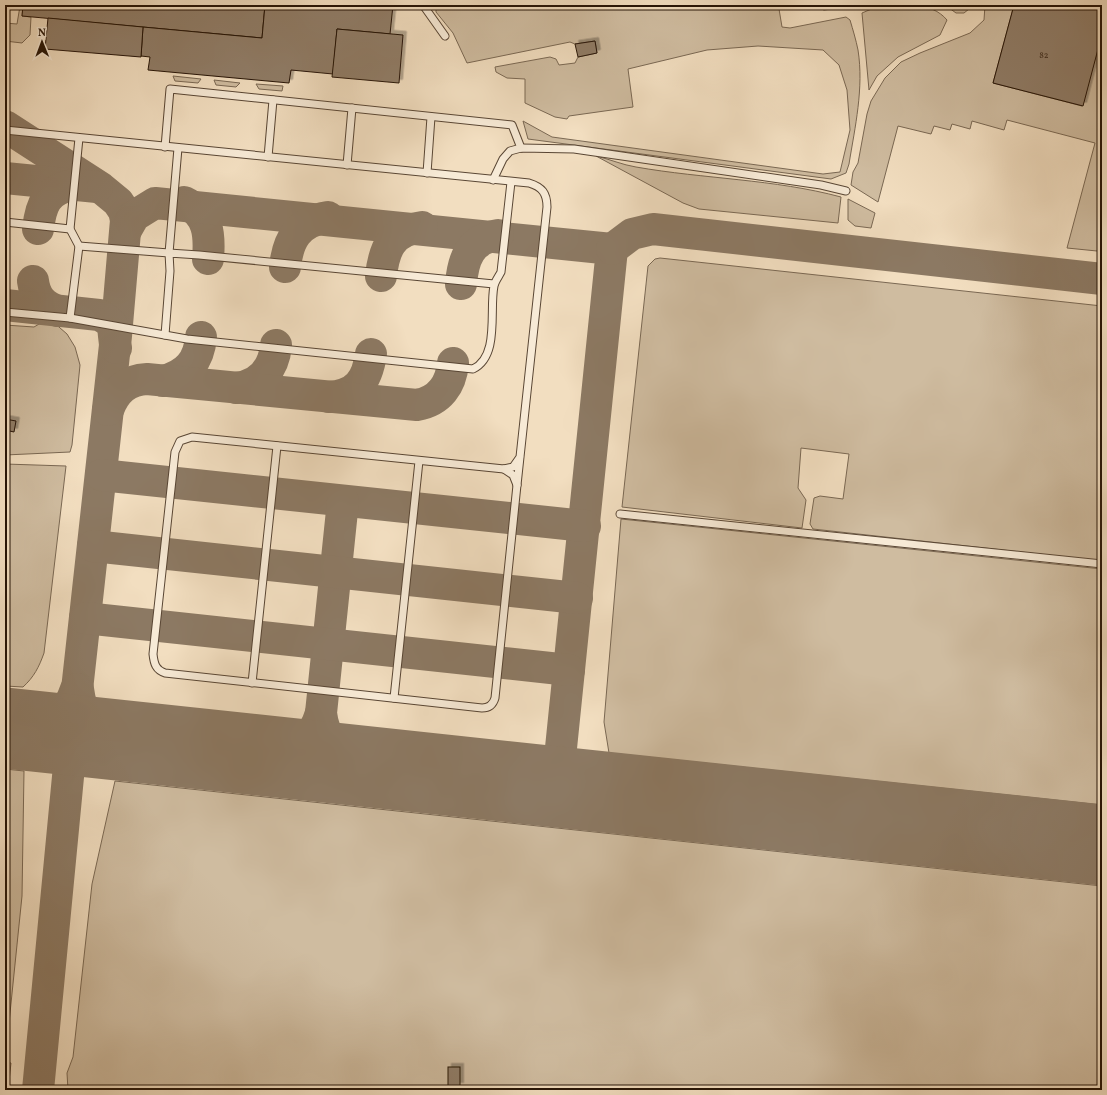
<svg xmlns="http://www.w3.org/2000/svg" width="1107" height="1095" font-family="Vollkorn,serif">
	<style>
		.green { fill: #cfbca0; stroke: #7a6853 }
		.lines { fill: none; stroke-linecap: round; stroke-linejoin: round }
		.taxiway { stroke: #8c7963; stroke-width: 32 }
		.runway { stroke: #8c7963; stroke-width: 81 }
		.building { fill: #907d67; stroke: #261406; filter: url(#shadow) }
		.service-casing { stroke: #594634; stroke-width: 9 }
		.service { stroke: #f7ead6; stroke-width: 7 }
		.labels { text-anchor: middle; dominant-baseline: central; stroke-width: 3; stroke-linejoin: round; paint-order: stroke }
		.number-label { font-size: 9px; fill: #402e1e }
	</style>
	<defs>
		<filter id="shadow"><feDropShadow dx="3.5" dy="-3.5" stdDeviation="0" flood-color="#0004"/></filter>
	</defs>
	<rect width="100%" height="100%" fill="#f2dec0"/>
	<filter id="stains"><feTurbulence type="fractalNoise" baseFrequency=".005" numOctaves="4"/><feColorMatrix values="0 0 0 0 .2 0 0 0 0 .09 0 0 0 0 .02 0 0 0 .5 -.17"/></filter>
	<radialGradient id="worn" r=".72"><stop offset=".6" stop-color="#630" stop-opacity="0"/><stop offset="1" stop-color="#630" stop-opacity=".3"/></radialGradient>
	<g class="green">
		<path d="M436 5H862L824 10 812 6 779 9 782 27 790 28 846 17 850 20C853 30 856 40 858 50 864 88 855 127 849 164L846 173 831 179 528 139 523 121 552 137 823 174 840 172 850 130 847 90 839 65 823 50 758 46 707 50 628 69 633 107 569 116 567 119 555 117 525 103V79L507 78 496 72 495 67 550 57 556 59 559 65 575 63 578 57 597 53 595 41 575 44 570 42 467 63 453 33 436 12Z"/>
		<path d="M881 5C904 5 931 1 947 20L940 35 898 57 877 76 869 90 862 13Z"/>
		<path d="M945 5H974L964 13H956Z"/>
		<path d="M985 5H1014L993 83 1082 106 1102 34V245L1097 251 1067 248 1095 143 1007 120 1004 130 972 121 970 129 952 124 950 130 934 126 931 134 898 126 878 202 851 185 853 172 858 163 867 114 871 101 885 78 901 62 920 53 970 33 984 20Z"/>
		<path d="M20 6H23L22 16 31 17 30 35 22 43 5 41V23L17 24Z"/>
		<path d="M173 76 201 79 198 83 175 81Z"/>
		<path d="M214 80 240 83 236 87 216 85Z"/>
		<path d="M256 84 283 86 282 91 259 89Z"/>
		<path d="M596 156C609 159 623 165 636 167 704 179 774 179 841 197L838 223 699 209 683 203Z"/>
		<path d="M848 199 875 213 871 228 855 226 848 220Z"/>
		<path d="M660 258 1102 306V561L813 529 810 524 814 498 820 496 843 499 849 454 801 448 798 488 806 500 802 528 622 507 648 266 655 259Z"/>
		<path d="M46 320 52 321 67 334 75 347 80 365 72 445 70 452 5 455V325L34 327Z"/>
		<path d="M5 464 66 466 44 653C39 667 34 677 23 687L5 686Z"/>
		<path d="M621 519 1102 569V805L609 753 604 722Z"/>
		<path d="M5 769 24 771 22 896 5 1062 11 1063 8 1090H5Z"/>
		<path d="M115 781 1102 886V1090H68L67 1073 73 1057 92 884Z"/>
	</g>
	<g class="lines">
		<g class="taxiway">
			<path d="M5 126 101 188 118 202 124 211 126 220 116 336 72 735 38 1090"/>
			<path d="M5 178 97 187"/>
			<path d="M184 202C209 214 210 235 208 259"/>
			<path d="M38 229C41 204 46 191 72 185"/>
			<path d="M126 230 134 216 155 203 612 249 557 787"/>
			<path d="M612 249 632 234 653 229 1102 279"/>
			<path d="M285 267C288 239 298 222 328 217"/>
			<path d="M381 276C384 249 391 231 422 227"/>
			<path d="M33 281C35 297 43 306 58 311"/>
			<path d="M461 284C463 259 470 239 498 235"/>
			<path d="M5 305 99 315C119 325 111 331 116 348"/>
			<path d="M163 381C187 375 199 361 201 337"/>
			<path d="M236 388C261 385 274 368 276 345"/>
			<path d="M329 397C357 395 367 381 371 354"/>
			<path d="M108 410C115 391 127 380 147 379L417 405C440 401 451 385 453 363"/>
			<path d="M101 475 585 526"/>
			<path d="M343 501 321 713C324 739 337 753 359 766"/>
			<path d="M93 546 577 598"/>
			<path d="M85 618 569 670"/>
			<path d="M78 689C82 721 93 731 123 741"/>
			<path d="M25 730C54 726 67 716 76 689"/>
			<path d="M264 756C294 753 312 744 321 713"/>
		</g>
		<path class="runway" d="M5 728 1102 845"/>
	</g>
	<g class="building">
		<path d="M23 5H265L262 38 22 16Z"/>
		<path d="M265 5H393L390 34 337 29 333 74 291 70 289 83 148 70 150 57 141 56 143 27 262 38Z"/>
		<path d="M1014 5H1102V34L1083 106 993 83Z"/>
		<path d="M48 18 143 27 141 57 45 49Z"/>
		<path d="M337 29 403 35 399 83 332 77Z"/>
		<path d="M595 41 597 53 578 57 575 44Z"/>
		<path d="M5 419 16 421 14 432 5 430Z"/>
		<rect x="448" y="1067" width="12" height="19"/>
	</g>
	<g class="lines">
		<defs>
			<g id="service">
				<path d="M423 5 445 36"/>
				<path d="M5 49V51"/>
				<path d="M5 130 529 183C542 187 547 193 547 207L520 457 517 485 495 698C493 705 489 708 482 708L165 673C156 670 154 664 153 654L175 452 180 441 192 437 504 469 513 467 520 457"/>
				<path d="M165 147 170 89 512 125 521 148"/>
				<path d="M268 157 273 100"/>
				<path d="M347 165 352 108"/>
				<path d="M427 173 431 117"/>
				<path d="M493 180 503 159 510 151 521 148 574 149 821 185 846 191"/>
				<path d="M5 222 70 229"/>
				<path d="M79 246 169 253 178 148"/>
				<path d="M5 312 70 318 187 339 473 369C500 356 489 310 494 286 495 281 499 276 501 272L511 182"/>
				<path d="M70 318 79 246 70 229 79 138"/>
				<path d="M165 335 170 271 169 253 199 255 494 284"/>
				<path d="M504 469 513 475 517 485"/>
				<path d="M620 514 1102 564"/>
				<path d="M252 683 277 446"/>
				<path d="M394 698 419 461"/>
			</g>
		</defs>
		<use href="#service" class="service-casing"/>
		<use href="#service" class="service"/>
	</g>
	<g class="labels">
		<g class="number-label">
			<text x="1044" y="55">82</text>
		</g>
	</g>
	<rect width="1107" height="1095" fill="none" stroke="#f2dec0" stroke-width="20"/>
	<rect x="6" y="6" width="1095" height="1083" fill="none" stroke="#261406" stroke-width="2"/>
	<rect x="10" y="10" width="1087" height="1075" fill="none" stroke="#261406"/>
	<g transform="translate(42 42) rotate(359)" stroke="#f7ead6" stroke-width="3" paint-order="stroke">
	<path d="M0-3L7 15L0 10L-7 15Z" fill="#261406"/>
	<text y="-6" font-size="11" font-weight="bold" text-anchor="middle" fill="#261406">N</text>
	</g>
	<rect width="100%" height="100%" filter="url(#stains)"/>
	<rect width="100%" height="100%" fill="url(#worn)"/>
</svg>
